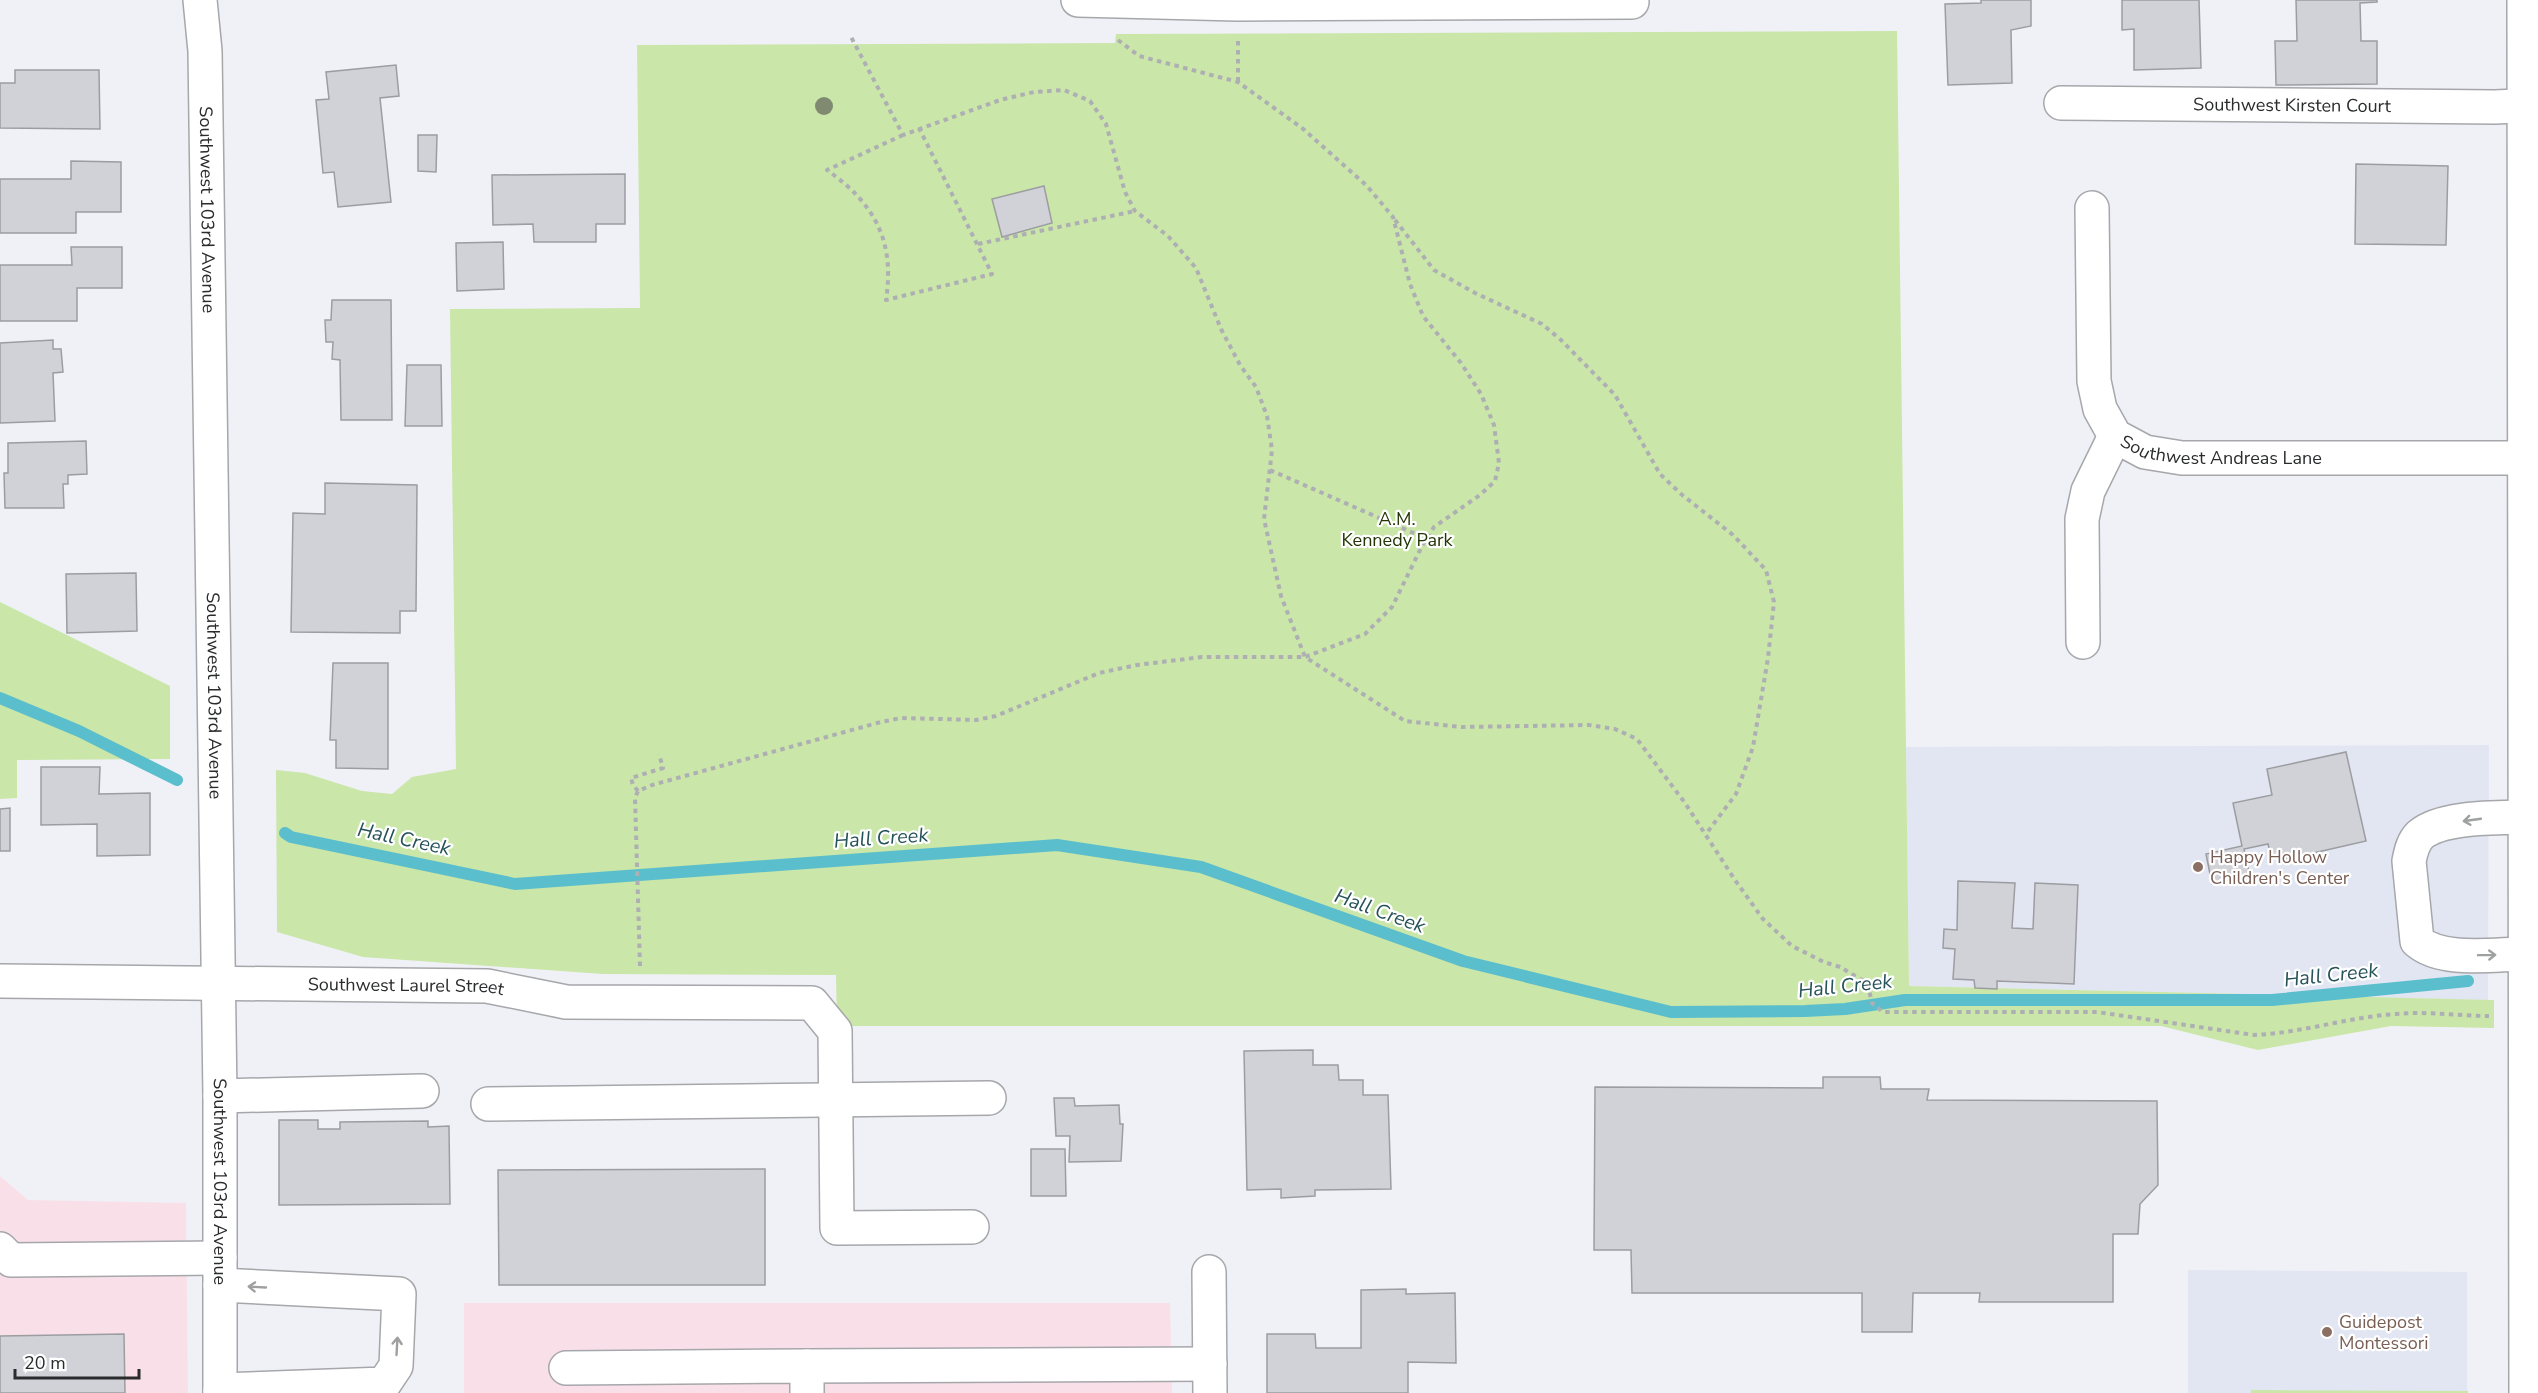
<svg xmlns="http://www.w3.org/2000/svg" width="2538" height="1393" font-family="'Nunito Sans',sans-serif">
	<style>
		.commercial { fill: #f9e0e8 }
		.built { fill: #e2e6f2 }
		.green { fill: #cae6a9 }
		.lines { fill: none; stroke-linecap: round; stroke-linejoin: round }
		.stream { stroke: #5bbecd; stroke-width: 12 }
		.building { fill: #d1d2d7; stroke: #9c9da1; stroke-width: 1.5 }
		.minor-casing { stroke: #a6a7ab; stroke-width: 36 }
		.path { stroke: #aeafb3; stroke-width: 4; stroke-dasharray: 4.5 4.5; stroke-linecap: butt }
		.minor { stroke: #fff; stroke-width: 33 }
		.tree { fill: #7f8a71 }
		.oneway { stroke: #9fa0a0 }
		.education-dot { fill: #8d6e63; stroke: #fff; stroke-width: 2 }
		.labels { text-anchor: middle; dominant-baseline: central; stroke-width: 4.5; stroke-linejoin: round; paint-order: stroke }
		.street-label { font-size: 18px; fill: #2a2b2c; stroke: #fff }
		.park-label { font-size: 18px; fill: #233504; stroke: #fff }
		.education-label { font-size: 18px; fill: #785e54; stroke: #fff; text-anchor: start }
		.water-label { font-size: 20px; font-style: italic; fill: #265259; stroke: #fff }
	</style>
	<rect width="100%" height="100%" fill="#f0f1f6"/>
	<g class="commercial">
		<path d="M0 1176 28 1200 186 1203 188 1393H0Z"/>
		<path d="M464 1303H1170L1172 1393H464Z"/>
	</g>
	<g class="built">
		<path d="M2489 745 2488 1000 1909 986 1906 747Z"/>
		<path d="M2188 1270 2467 1272V1393H2188Z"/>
	</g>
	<g class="green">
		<path d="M1897 31 1909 986 2494 1000V1028L2391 1026 2258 1050 2161 1026H837L836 975 603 974 363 957 277 932 276 770 305 773 362 791 392 794 412 777 456 769 450 309 640 308 637 45 1115 43 1116 34Z"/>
		<path d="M0 602 170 686V759L17 760V798L0 799Z"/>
		<path d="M2251 1390 2468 1391V1393H2251Z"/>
	</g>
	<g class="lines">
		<g class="stream">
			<path d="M0 698 79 731 177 780"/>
			<path d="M285 833 291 837 515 884 1057 845 1201 867 1463 961 1671 1012 1805 1011 1845 1009 1905 1000H2272L2468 981"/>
		</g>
	</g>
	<g class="building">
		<path d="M1981 0H2031V26L2011 30 2012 83 1948 85 1945 4 1981 3Z"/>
		<path d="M2122 0H2199L2201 68 2134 70V29L2122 30Z"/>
		<path d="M2296 0H2377V2L2360 3 2361 41H2377V84L2276 85 2275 41H2297Z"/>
		<path d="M396 65 399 96 380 98 391 202 338 207 334 172 323 173 316 100 329 99 326 72Z"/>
		<path d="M15 70H99L100 129 0 128V83H15Z"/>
		<path d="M418 135H437L436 172 418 171Z"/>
		<path d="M71 161 121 162V212H76V233H0V179H71Z"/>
		<path d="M2356 164 2448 166 2446 245 2355 244Z"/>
		<path d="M625 174V224H596V242H534L533 224 493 225 492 175Z"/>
		<path d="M1044 186 1052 223 1002 237 992 199Z"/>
		<path d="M503 242 504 289 457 291 456 243Z"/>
		<path d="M71 247H122V288H77V321H0V265H72Z"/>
		<path d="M332 300H391L392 420H341L340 360 332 359 333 342H326L325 320H331Z"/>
		<path d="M53 340V349H61L63 372 53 373 55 421 0 423V343Z"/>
		<path d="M407 365H441L442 426H405Z"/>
		<path d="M86 441 87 474 68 475V484H63L64 508H5L4 473H8V443Z"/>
		<path d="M325 483 417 485 416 611H400V633L291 632 293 513 325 514Z"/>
		<path d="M136 573 137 631 67 633 66 574Z"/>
		<path d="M333 663H388V769L336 768V740H330Z"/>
		<path d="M2346 752 2366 841 2287 859 2285 853 2271 856 2268 844 2244 849 2250 876 2212 884 2206 854 2242 846 2233 803 2272 795 2267 769Z"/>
		<path d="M41 767H100L99 794 150 793V855L97 856V824L41 825Z"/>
		<path d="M10 808V851H0V809Z"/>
		<path d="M1958 881 2015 883 2012 928 2033 929 2035 883 2078 885 2074 984 1997 981V989L1975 988 1974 980 1953 979 1955 949 1943 948 1944 929 1957 930Z"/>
		<path d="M1313 1050V1065H1338L1339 1080H1363V1095H1388L1391 1189 1315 1190V1196L1281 1198V1189L1247 1190 1244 1051Z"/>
		<path d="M1823 1077H1880L1881 1089H1929L1927 1100 2157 1101 2158 1185 2140 1204 2138 1234H2113V1302H1979L1980 1293H1913L1912 1332H1862V1293H1632L1631 1250H1594L1595 1087 1823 1088Z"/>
		<path d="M1054 1098H1074L1075 1106 1119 1105 1120 1124H1123L1121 1161 1069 1162 1070 1136H1056Z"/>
		<path d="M279 1120H318V1129H340V1122L428 1121V1127L449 1126 450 1204 279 1205Z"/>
		<path d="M1031 1149H1065L1066 1196H1031Z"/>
		<path d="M765 1169V1285H499L498 1170Z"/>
		<path d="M1406 1289V1294L1455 1293 1456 1363 1408 1362V1393H1267V1334H1315L1316 1348H1361V1290Z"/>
		<path d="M124 1334 125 1393H0V1336Z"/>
	</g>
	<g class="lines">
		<defs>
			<g id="minor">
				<path id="s1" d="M200 0 205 51 220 1096V1393"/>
				<path d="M1078 0 1237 4 1632 2"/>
				<path d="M2524 0 2526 1393"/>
				<path id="s2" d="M2061 103 2495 107 2538 105"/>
				<path id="s3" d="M2092 208 2094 381 2100 409 2115 436 2145 452 2182 458H2525"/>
				<path d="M2083 642 2082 519 2088 491 2115 436"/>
				<path d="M2526 817C2498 818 2442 816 2420 835 2413 842 2411 851 2409 861L2417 941C2442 963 2494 954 2526 954"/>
				<path id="s4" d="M0 981 487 986 566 1002 812 1003 835 1031 837 1228 972 1227"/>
				<path d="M220 1096 422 1091"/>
				<path d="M488 1104 989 1098"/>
				<path d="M0 1249 11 1260 220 1258"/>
				<path d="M1209 1272 1210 1393"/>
				<path d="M220 1285 399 1294 396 1366 384 1384 220 1390"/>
				<path d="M807 1366 1210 1364"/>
				<path d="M566 1368 807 1366V1393"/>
			</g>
		</defs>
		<use href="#minor" class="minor-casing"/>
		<g class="path">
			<path d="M1118 40 1139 56 1238 82 1302 128 1367 186 1393 217 1410 284 1423 316 1461 363 1481 394 1494 425 1499 463 1495 481 1480 495 1434 527 1422 546 1392 607 1365 634 1305 657 1405 721 1462 727 1589 725 1615 729 1637 739 1685 803 1735 880 1763 919 1792 946 1824 962 1840 967 1862 980 1869 990 1872 1003 1883 1012H2097L2254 1035C2302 1033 2348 1017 2396 1014 2427 1011 2459 1016 2489 1016"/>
			<path d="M1238 41V82"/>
			<path d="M903 135 827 170C875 204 895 241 886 300L992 274 919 128"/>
			<path d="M1395 220 1434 270 1475 293 1542 324 1561 340 1615 395 1660 474 1681 494 1733 535 1766 570 1774 602 1768 658 1753 747 1736 794 1706 834"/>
			<path d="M978 244 1135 211"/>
			<path d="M1270 470 1427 539"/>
			<path d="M638 791 633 785 631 778 663 768 659 754"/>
			<path d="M640 966 635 798 638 791 652 785 881 722 901 718 976 720 996 716 1099 673 1137 665 1202 657H1305L1281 596 1264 519 1272 450 1267 416 1256 387 1240 365 1221 329 1196 268 1168 236 1135 211 1125 192 1106 124 1090 101 1064 90 1034 92 1000 100 903 135 850 35"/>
		</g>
		<use href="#minor" class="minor"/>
	</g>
	<circle class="tree" cx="824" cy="106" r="9"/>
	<defs><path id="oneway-shaft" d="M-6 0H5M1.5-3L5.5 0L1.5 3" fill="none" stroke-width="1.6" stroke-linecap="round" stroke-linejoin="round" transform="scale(1.5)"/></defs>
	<g class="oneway">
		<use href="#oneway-shaft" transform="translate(2472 820) rotate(172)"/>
		<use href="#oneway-shaft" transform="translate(2487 955) rotate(-1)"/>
		<use href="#oneway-shaft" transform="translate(257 1287) rotate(-177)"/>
		<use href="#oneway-shaft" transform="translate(397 1346) rotate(-87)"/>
	</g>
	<g class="education-dot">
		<circle cx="2198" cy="867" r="6"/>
		<circle cx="2327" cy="1332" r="6"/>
	</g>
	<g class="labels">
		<g class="street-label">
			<text stroke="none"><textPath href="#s2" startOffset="231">Southwest Kirsten Court</textPath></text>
			<text stroke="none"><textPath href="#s1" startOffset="210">Southwest 103rd Avenue</textPath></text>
			<text stroke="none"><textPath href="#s3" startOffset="342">Southwest Andreas Lane</textPath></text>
			<text stroke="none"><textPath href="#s1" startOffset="696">Southwest 103rd Avenue</textPath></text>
			<text stroke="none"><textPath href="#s4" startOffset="406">Southwest Laurel Street</textPath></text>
			<text stroke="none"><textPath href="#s1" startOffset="1182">Southwest 103rd Avenue</textPath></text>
		</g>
		<g class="park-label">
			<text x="1397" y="519">A.M.<tspan x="1397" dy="21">Kennedy Park</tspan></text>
		</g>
		<g class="education-label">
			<text x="2210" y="857">Happy Hollow<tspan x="2210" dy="21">Children's Center</tspan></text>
			<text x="2339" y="1322">Guidepost<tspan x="2339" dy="21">Montessori</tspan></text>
		</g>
		<g class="water-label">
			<text transform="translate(881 838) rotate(-4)">Hall Creek</text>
			<text transform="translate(404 839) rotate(12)">Hall Creek</text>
			<text transform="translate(1380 911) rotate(20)">Hall Creek</text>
			<text transform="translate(2331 975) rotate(-6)">Hall Creek</text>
			<text transform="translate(1845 986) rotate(-6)">Hall Creek</text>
		</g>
	</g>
	<path d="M15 1369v9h124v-9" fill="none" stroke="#2a2b2c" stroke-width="3"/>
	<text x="24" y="1369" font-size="18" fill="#2a2b2c" stroke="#ffffff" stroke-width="4.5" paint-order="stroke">20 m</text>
</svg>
